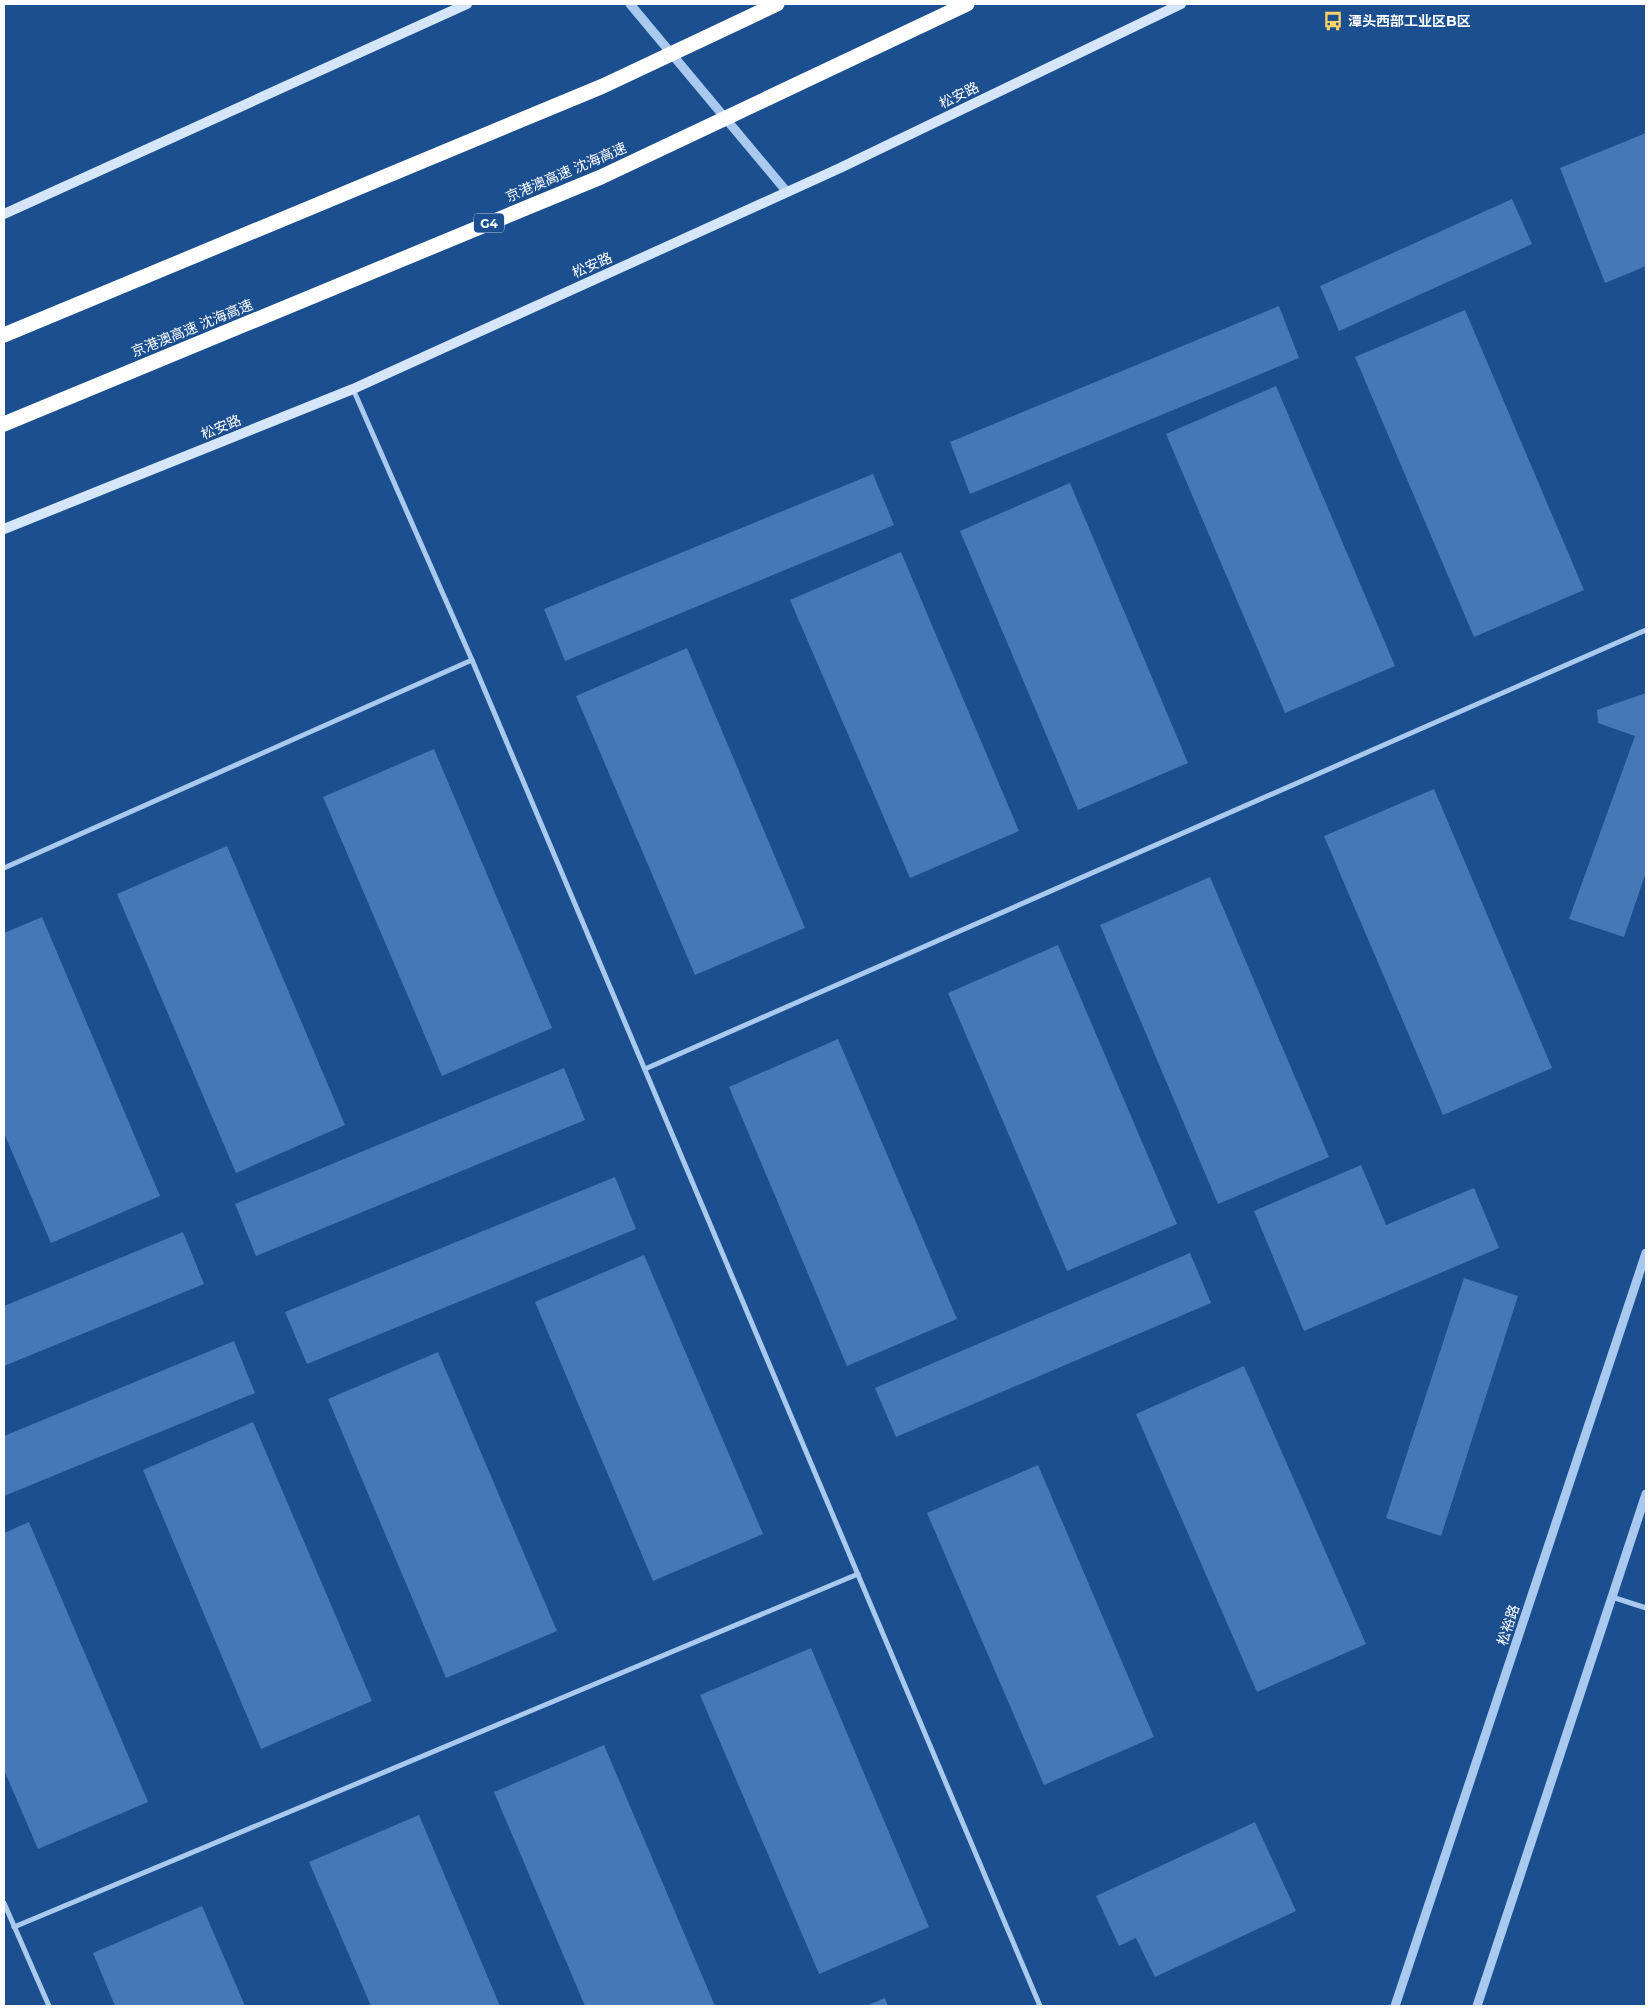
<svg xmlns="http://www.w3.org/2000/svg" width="1650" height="2010" font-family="Montserrat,'Noto Sans SC',sans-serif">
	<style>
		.building { fill: #4478b7 }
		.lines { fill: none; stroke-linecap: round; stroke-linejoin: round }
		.minor { stroke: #a9c9ee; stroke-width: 5 }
		.tertiary { stroke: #a9c9ee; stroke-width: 9 }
		.secondary { stroke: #d6e6fa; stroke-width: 10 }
		.motorway-bridge { stroke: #fff; stroke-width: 15 }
		.labels { text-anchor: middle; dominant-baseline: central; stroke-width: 5; stroke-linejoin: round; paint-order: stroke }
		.shield { fill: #1b4f8f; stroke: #bbcadd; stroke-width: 1 }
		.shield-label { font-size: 12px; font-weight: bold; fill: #fff }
		.poi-label { font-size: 14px; font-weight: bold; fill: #fff; stroke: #1b4f8f; text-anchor: start }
		.street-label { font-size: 14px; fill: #fff; stroke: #1b4f8f }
	</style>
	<rect width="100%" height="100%" fill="#1b4f8f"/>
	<g class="building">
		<path d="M1646 133V266L1605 283 1560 168Z"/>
		<path d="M1512 199 1532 244 1339 331 1320 286Z"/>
		<path d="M1279 306 1299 358 970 494 950 442Z"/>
		<path d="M1465 310 1584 590 1474 637 1355 357Z"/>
		<path d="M1276 386 1395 666 1285 713 1166 434Z"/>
		<path d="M873 474 894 525 565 661 544 609Z"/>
		<path d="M1070 483 1188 763 1078 810 960 531Z"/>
		<path d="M901 552 1019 831 910 878 790 600Z"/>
		<path d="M687 648 805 928 695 975 576 696Z"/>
		<path d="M1646 693V872L1624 937 1569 919 1635 736 1598 723 1597 710Z"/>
		<path d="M434 749 552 1028 442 1076 323 797Z"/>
		<path d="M1434 789 1552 1068 1443 1115 1324 836Z"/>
		<path d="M227 846 345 1125 236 1173 117 894Z"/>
		<path d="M1210 877 1329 1157 1218 1204 1100 925Z"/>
		<path d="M42 917 160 1196 51 1243 4 1133V933Z"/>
		<path d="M1058 945 1177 1224 1067 1271 948 993Z"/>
		<path d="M838 1039 957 1319 847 1366 729 1087Z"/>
		<path d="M564 1068 585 1120 256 1256 235 1204Z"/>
		<path d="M1361 1165 1386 1225 1474 1188 1499 1248 1304 1331 1254 1211Z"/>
		<path d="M615 1177 636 1229 307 1364 285 1312Z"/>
		<path d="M183 1232 204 1284 4 1366V1306Z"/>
		<path d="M1190 1253 1211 1303 896 1437 875 1388Z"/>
		<path d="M644 1255 763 1534 653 1581 535 1302Z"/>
		<path d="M1464 1278 1518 1296 1441 1536 1386 1518Z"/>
		<path d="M234 1341 255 1393 4 1496V1436Z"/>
		<path d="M438 1352 557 1631 446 1678 328 1399Z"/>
		<path d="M1244 1366 1366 1644 1257 1692 1136 1414Z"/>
		<path d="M253 1422 372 1701 261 1749 143 1470Z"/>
		<path d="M1038 1465 1154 1737 1044 1785 927 1513Z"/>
		<path d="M29 1522 148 1802 38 1849 4 1770V1533Z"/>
		<path d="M811 1648 929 1927 819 1974 700 1695Z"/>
		<path d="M604 1745 715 2006H585L494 1792Z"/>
		<path d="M419 1815 500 2006H371L309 1862Z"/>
		<path d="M1255 1822 1296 1911 1155 1977 1136 1938 1119 1946 1096 1896Z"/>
		<path d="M202 1906 245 2006H115L93 1953Z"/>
		<path d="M885 1998 888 2006H866Z"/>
	</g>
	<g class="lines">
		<g class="minor">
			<path d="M353 389 472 660 1040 2006"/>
			<path d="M4 868 472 660"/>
			<path d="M645 1069 1646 630"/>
			<path d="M1612 1597 1646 1608"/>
			<path d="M4 1903 49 2006"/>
			<path d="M14 1927 858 1574"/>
		</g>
		<g class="tertiary">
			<path d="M630 4 787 192"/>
			<path d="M1395 2006 1646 1253"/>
			<path d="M1477 2006 1646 1494"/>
		</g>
		<g class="secondary">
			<path d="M4 214 467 4"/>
			<path d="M4 529 353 389 840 168 1181 4"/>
		</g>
		<g class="motorway-bridge">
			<path d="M4 335 603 86 777 4"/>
			<path d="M4 424 601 177 967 4"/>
		</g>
	</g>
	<defs>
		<symbol id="bus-bare" viewBox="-9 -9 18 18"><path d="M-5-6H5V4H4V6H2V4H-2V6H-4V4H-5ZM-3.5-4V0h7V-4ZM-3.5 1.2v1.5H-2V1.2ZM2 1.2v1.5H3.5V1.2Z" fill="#ffd166" stroke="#1b4f8f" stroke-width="2.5" paint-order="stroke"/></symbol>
	</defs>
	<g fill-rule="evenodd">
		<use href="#bus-bare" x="1319" y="7" width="28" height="28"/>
	</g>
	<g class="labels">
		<rect class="shield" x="474" y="213.5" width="30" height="19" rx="4"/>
		<g class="shield-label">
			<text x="489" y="223">G4</text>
		</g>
		<g class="poi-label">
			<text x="1348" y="21">潭头西部工业区B区</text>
		</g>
		<g class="street-label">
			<text transform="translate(959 95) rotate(-26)">松安路</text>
			<text transform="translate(566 172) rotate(-23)">京港澳高速 沈海高速</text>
			<text transform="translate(592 265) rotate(-24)">松安路</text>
			<text transform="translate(192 328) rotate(-22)">京港澳高速 沈海高速</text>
			<text transform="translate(221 427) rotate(-22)">松安路</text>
			<text transform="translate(1508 1625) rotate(-72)">松裕路</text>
		</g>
	</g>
	<rect width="1650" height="2010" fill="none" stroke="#ffffff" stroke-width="10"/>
</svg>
